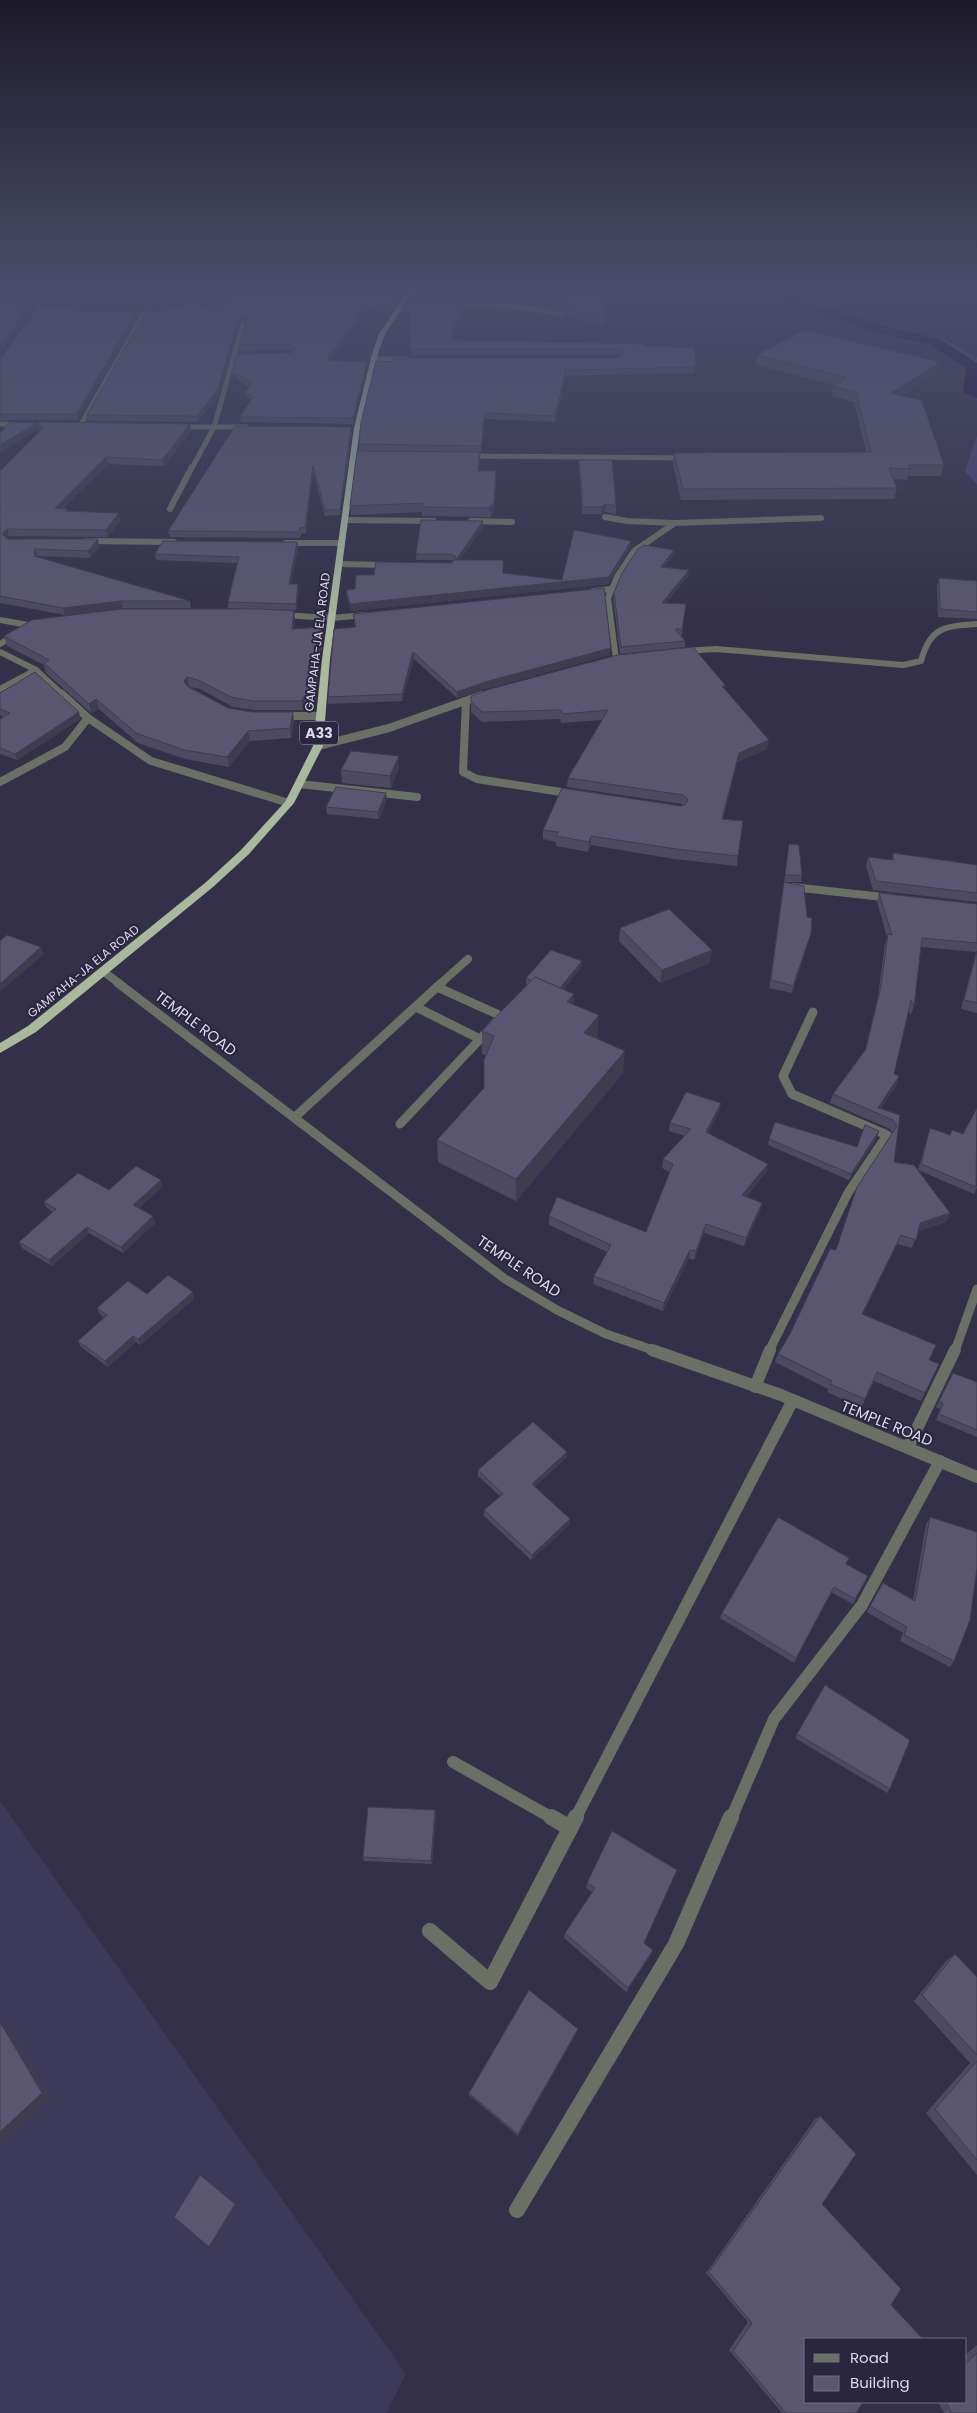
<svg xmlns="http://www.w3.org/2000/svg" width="977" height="2413" font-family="Poppins,sans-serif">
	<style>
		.built { fill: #3d3959 }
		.green { fill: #4a4177 }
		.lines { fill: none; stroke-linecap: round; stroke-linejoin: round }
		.stream { stroke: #534771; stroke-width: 5 }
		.canal { fill: #19093d; fill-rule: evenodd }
		.service-far1 { stroke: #6a7164; stroke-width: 8 }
		.service { stroke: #6a7164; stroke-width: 9 }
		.minor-far5 { stroke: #6a7164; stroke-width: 5 }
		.minor-far4 { stroke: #6a7164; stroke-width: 6 }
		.minor-far3 { stroke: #6a7164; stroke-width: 8 }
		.minor-far2 { stroke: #6a7164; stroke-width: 9 }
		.minor-far1 { stroke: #6a7164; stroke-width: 12 }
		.minor { stroke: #6a7164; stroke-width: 16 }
		.tertiary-far2 { stroke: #6a7164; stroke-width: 8 }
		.tertiary-far1 { stroke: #6a7164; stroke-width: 9 }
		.tertiary { stroke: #6a7164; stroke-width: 12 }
		.trunk { fill: #aab89c; fill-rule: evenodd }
		.wall { fill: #4d4a62 }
		.shaded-wall { fill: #3f3c50 }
		.building { fill: #5a5672; stroke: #3f3c50 }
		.labels { text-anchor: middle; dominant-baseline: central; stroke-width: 4; stroke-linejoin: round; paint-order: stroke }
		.far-street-label { font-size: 12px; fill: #dbd9ea; stroke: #2a263f }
		.shield { fill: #2a263f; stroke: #a6a3b7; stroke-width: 1 }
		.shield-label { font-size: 14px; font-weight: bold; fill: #dbd9ea }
		.street-label { font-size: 15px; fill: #dbd9ea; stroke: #2a263f }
	</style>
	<rect width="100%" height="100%" fill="#34304a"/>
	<path class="built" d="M0 1801 406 2374 386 2413H0Z"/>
	<path class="green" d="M977 435V485L965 471Z"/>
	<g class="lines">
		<path class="stream" d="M765 290 894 330 942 341 977 361"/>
		<path class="canal" d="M754 290H774L890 327 938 338 977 363V398L965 393 963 390 966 370 963 366 928 344 881 334 756 293Z"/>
		<path class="service-far1" d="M440 984 468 959"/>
		<g class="service">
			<path d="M437 987 442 983"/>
			<path d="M416 1007 480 1039"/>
			<path d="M295 1117 437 987 497 1014 499 1019 400 1124"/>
		</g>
		<g class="minor-far5">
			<path d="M450 304 520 307 563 314"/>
			<path d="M374 359H406"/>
			<path d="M0 424 21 425"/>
			<path d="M80 426 144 313"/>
			<path d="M178 427H246"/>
			<path d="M468 456 686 458"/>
			<path d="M192 468 214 427 243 324"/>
		</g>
		<g class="minor-far4">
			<path d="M170 509 192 467"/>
			<path d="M605 517 627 521 675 523"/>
			<path d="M345 520 434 521"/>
			<path d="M471 521 512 522"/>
			<path d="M86 541 174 542"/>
			<path d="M286 543H342"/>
			<path d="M339 564 388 565"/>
			<path d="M593 591 612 589"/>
			<path d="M282 615 332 618 365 615"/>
			<path d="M0 620 28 625 36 624"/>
			<path d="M0 644 16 634"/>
			<path d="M684 651 716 649 903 665 921 661C930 627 945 626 977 624"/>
			<path d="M0 652 36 670 63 695"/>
			<path d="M616 659 608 598 617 577 634 551 675 523 821 518"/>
			<path d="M0 689 36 670"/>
		</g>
		<g class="minor-far3">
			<path d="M62 694 88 718 151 761 289 803"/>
			<path d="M466 701 463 772 477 779 574 794"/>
			<path d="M281 716H320"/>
			<path d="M318 746 389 728 482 695"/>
			<path d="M0 782 65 747 88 718"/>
			<path d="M299 784 417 797"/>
			<path d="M792 887 892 898"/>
		</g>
		<g class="minor-far2">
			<path d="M769 1351 848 1193 887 1135 792 1094 783 1076 813 1012"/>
			<path d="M955 1351 977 1289"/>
		</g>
		<g class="minor-far1">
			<path d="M755 1387 770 1350"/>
			<path d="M908 1447 955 1350"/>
			<path d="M453 1762 554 1819"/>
			<path d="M575 1819 793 1400"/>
			<path d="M731 1819 774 1719 862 1605 940 1461"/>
		</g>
		<g class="minor">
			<path d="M551 1817 570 1828"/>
			<path d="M430 1931 490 1982 576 1817"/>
			<path d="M517 2210 676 1944 731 1817"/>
		</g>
		<path class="tertiary-far2" d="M104 972 120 984"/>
		<path class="tertiary-far1" d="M118 983 505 1279 557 1310 606 1334 656 1351"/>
		<path class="tertiary" d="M652 1350 781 1395 977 1477"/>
		<path class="trunk" d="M409 290H415L386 332 379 350 360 428 330 659 323 746 294 803 249 854 213 887 36 1032 0 1053V1043L28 1026 205 883 241 850 285 802 313 746 322 659 354 428 373 350 380 332Z"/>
	</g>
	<g class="wall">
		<path d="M242 290H408L392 311 368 308 330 361 367 367 353 424 241 422 240 417 251 400 247 397 246 392 249 387 236 378 231 384 237 354 291 353 293 351 291 350 240 351 239 345 246 323 244 320 239 323 219 394 198 422 88 421 87 415 211 312Z"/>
		<path d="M414 290H470L466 300 412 297V292Z"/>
		<path d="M605 290 603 325 567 316 565 310 551 308V298Z"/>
		<path d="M463 303V308L451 340 645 346 695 367 694 373 566 376 555 422 485 419 481 452 359 451V444L392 362 619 358 622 356 619 355H411L410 313 402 312V307Z"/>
		<path d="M79 312 136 319 78 420H0V358Z"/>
		<path d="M757 355 938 372 902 396 944 465 941 476H908L907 480 893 479 897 488 894 499 681 500 673 464 674 453 866 452 854 402 831 396 833 386 834 385 756 365Z"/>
		<path d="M38 422 190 424 191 431 164 466 108 464 63 508 67 509V511L121 520 107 537 9 536 7 539 99 547 90 558 37 556V557L190 601 191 608H123L65 615 0 603V471L41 430 39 429Z"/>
		<path d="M352 432 340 515 325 516 313 472 306 533 301 534 300 538 170 537 168 531Z"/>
		<path d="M480 452 479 471 496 480 494 511 490 517 422 516V512L351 515 350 506Z"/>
		<path d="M579 460 616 506V514L605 512 601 514H582L579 467Z"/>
		<path d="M483 521V527L460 560 503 573 562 580 631 541 630 548 608 584 351 611 347 597 346 590 355 589 374 575 451 563 453 561 452 560H416V554Z"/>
		<path d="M297 542 298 548 291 584 299 590 296 610 267 609 294 611 295 620 294 629 322 627 323 636 315 705 305 706 303 710H254L233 707 200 689 189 687 228 708 294 722 291 738 250 741 229 767 185 759 138 743 99 709 91 713 46 673 44 665 7 646 4 636 252 609 228 608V602L237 563 156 560 155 554Z"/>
		<path d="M673 556 664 567 689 570 688 576 666 603 686 604 682 635H681L685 641V647L620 654 613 599 614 593Z"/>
		<path d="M939 578 977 581V619L938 617 937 586Z"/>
		<path d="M353 614 610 655 485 689 457 698 414 659 402 701 328 704V697L355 627Z"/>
		<path d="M725 690 767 749 737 762 723 819 738 856 737 866 674 859 591 845 588 852 556 846V842L543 839V830L683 806 682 804 567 787 568 778 602 720 561 723 560 719 482 722 471 712V696Z"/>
		<path d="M0 693 79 712 80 719 17 760 0 754V719L4 717 0 715Z"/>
		<path d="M399 756V768L391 788 342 783 341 770Z"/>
		<path d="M387 799 379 819 327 814 326 807Z"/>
		<path d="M789 844 802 875 801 882H784Z"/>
		<path d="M893 853 977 865V902L873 890 866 866 868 857 892 860Z"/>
		<path d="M784 882 809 940 792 993 769 988Z"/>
		<path d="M879 893 977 904V1013L961 1009 976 952 921 947 914 1006 910 1016 909 1010 894 1074 899 1076 896 1086 881 1108 900 1115 894 1162 950 1213 946 1222 918 1231 912 1248 897 1244 863 1314 929 1360 939 1364 921 1401 874 1381 861 1408 827 1392 828 1389 775 1362 778 1354 790 1334 836 1250 892 1133 890 1129 830 1103 833 1094 865 1050 878 996 885 943 887 937 877 902Z"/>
		<path d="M620 928 710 963 660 983 619 941Z"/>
		<path d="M582 961 581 968 563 989 574 994 573 1004 623 1073 516 1201 438 1162 437 1140 484 1088 486 1056 482 1054V1031L527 986 526 985V978Z"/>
		<path d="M721 1103 719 1111 708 1133 766 1172 746 1197 762 1203 760 1211 744 1246 704 1233 694 1260 689 1258 663 1311 593 1284 594 1276 607 1252 549 1225V1216L646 1232 670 1172 662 1168 663 1159 685 1136 669 1131 670 1123Z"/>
		<path d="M930 1128 977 1187 974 1194 918 1170Z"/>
		<path d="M879 1131 877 1138 849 1180 768 1145 769 1139 857 1147Z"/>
		<path d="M163 1186 139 1208 153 1216 155 1223 123 1253 89 1233 52 1266 22 1248 19 1242 53 1212 47 1208 44 1202 109 1190Z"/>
		<path d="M147 1294 194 1299 140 1345 136 1342 108 1367 81 1347 78 1341 104 1318 100 1314 97 1308Z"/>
		<path d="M953 1373 977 1382V1437L936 1420 940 1409 936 1407Z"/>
		<path d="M567 1452V1457L534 1487 570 1519V1524L531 1560 484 1516V1510L500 1496 478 1476V1470Z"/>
		<path d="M930 1517 954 1661 950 1667 900 1641 903 1633 867 1612 883 1583 913 1600 926 1524Z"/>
		<path d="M846 1564 868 1576 853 1604 831 1592 794 1663 720 1618 722 1613Z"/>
		<path d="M825 1685 890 1789 887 1793 795 1738Z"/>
		<path d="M436 1814 432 1864 364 1861 363 1857Z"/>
		<path d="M612 1831 644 1943 653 1950 651 1955 626 1992 564 1938 565 1933 592 1892 586 1888 587 1883Z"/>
		<path d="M955 1954 977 1977V2175L926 2113 970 2063 914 2001 946 1961Z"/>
		<path d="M577 2032 518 2136 469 2095V2093Z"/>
		<path d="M820 2116 822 2204 891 2305 806 2339 856 2413H782L729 2350 748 2322 706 2273 815 2119Z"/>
		<path d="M977 2345V2413H944L938 2402H966V2354Z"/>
	</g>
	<g class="shaded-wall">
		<path d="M404 290H408L392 311V306Z"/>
		<path d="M468 290H470L466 300V295Z"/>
		<path d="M368 303V308L326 366V360Z"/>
		<path d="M463 303V308L449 346V340Z"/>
		<path d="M29 306 30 311 0 353V345Z"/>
		<path d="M135 313 136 319 78 420 77 414Z"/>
		<path d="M243 315 244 320 239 323 219 394 198 422 197 416 238 318Z"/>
		<path d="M367 362V367L353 424V418Z"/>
		<path d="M940 362 938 372 889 404 891 393Z"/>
		<path d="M566 370V376L555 422V416Z"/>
		<path d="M235 372 236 378 231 384 230 378Z"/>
		<path d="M485 413V419L481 452V446Z"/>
		<path d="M37 423 38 429 0 453V445Z"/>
		<path d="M190 424 191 431 164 466 162 460Z"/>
		<path d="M351 427 352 432 340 515V510Z"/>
		<path d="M480 452V460L478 480V471Z"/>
		<path d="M106 457 108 464 57 515 55 508Z"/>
		<path d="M313 466V472L306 533 305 527Z"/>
		<path d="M496 471 494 511 490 517V508Z"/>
		<path d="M606 504 605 512 601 514V507Z"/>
		<path d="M119 513 121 520 107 537 106 530Z"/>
		<path d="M483 521V527L456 566V560Z"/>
		<path d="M7 529 9 536 4 541 2 534Z"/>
		<path d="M98 539 99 547 90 558 88 551Z"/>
		<path d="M631 541 630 548 608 584 351 611 350 604 609 577Z"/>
		<path d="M297 542 298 548 290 590 289 584Z"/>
		<path d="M35 549 37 556 36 564 34 556Z"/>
		<path d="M674 550 673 556 660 573 661 567Z"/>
		<path d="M689 570 688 576 661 609 662 603Z"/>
		<path d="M298 584 299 590 296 610V604Z"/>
		<path d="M121 601 123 608 65 615 63 608Z"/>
		<path d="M294 611 295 620 293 638 292 629Z"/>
		<path d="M322 627 323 636 315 705 314 696Z"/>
		<path d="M611 648 610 655 485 689 457 698V692L485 682Z"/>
		<path d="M413 652 414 659 402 701V694Z"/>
		<path d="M187 677 189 687 186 691 184 681Z"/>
		<path d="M304 696 305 706 303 710 302 701Z"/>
		<path d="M96 699 99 709 91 713 89 704Z"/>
		<path d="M79 712 80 719 17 760 15 754Z"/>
		<path d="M293 712 294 722 291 738 290 728Z"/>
		<path d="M248 731 250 741 229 767 227 757Z"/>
		<path d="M769 740 767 749 737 762 721 828 722 819 739 753Z"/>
		<path d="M399 756V768L391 788 390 776Z"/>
		<path d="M386 793 387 799 379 819 378 812Z"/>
		<path d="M591 836V845L588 852 589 842Z"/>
		<path d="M811 933 809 940 792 993 793 986Z"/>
		<path d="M41 947 44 954 0 992V984Z"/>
		<path d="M712 950 710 963 660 983 662 970Z"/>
		<path d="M582 961 581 968 557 997V991Z"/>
		<path d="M574 994 573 1017 567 1002Z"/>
		<path d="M599 1015 597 1038 584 1033Z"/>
		<path d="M625 1051 623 1073 516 1201V1179Z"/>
		<path d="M899 1076 896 1086 878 1113V1108Z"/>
		<path d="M721 1103 719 1111 705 1141 706 1132Z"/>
		<path d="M879 1131 877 1138 849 1180 851 1174Z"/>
		<path d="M768 1164 766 1172 740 1204 742 1195Z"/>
		<path d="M161 1180 163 1186 135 1211 133 1205Z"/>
		<path d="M762 1203 760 1211 744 1246 746 1238Z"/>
		<path d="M950 1213 946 1222 916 1232 920 1223Z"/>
		<path d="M153 1216 155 1223 123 1253 121 1247Z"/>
		<path d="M706 1224 704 1233 694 1260 696 1251Z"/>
		<path d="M87 1227 89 1233 52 1266 49 1260Z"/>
		<path d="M901 1235 897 1244 859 1322 862 1314Z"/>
		<path d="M690 1250 689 1258 663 1311 664 1303Z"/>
		<path d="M193 1292 194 1299 140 1345 138 1339Z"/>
		<path d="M133 1336 136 1342 108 1367 105 1361Z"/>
		<path d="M567 1452V1457L531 1489 532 1484Z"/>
		<path d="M570 1519V1524L531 1560 532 1555Z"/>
		<path d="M435 1810 436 1814 432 1864 431 1861Z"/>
		<path d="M653 1950 651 1955 626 1992 628 1988Z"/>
		<path d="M0 2022 10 2028 51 2098 0 2146Z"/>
		<path d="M578 2029 577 2032 518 2136V2134Z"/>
		<path d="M200 2175 203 2176 237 2205 211 2247H209Z"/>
	</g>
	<g class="building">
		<path d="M242 290H404L392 306 368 303 326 360 367 362 353 418 240 417 253 397 246 392 251 383 235 372 230 378 237 354 291 353 295 349 290 344 239 345 247 320 243 315 238 318 218 389 197 416 87 415 145 314 193 304 211 312Z"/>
		<path d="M414 290H468L466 295 412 292Z"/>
		<path d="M567 290H605L604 315 567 307 566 301 551 298Z"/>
		<path d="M406 300 463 303 449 340 645 344V346L695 348V367L566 370 555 416 485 413 481 446 359 444 361 422 376 361 392 362 394 358H619L623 356V352L619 349H410V308L402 307Z"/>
		<path d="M0 304 29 306 0 345Z"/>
		<path d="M39 306 78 307 75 312 135 313 77 414H0V358L2 357Z"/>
		<path d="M804 330 940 362 891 393 922 401 944 465H909L910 469 889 468 897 488 683 489 674 453 871 452 856 392 833 386 846 377 757 355Z"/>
		<path d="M10 422 37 423 0 445V433Z"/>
		<path d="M38 422 190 424 162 460 106 457 55 508 67 509 65 511 119 513 106 530 7 529 2 534 7 539H98L88 551 35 549 34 556 190 601H121L63 608 0 596V471L43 428Z"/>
		<path d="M235 426 351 427 340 510H325L313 466 305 527 300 528 299 532 168 531Z"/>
		<path d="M357 451 480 452 478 471H496L494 502 490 508 422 507 423 503 350 506Z"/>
		<path d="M579 460H612L616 506 606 504 601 507H583Z"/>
		<path d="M421 520 483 521 456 560 455 556 451 554H416Z"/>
		<path d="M574 530 631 541 609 577 350 604 346 590 355 589 356 575H374L376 562 451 563 455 560H503V573L562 580Z"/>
		<path d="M163 541 297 542 289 584H298L296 604 228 602 239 557 155 554Z"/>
		<path d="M644 545 674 550 661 567 689 570 662 603 686 604 682 629H675L685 641 621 647 614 593 622 573 638 549Z"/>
		<path d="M939 578 977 581V612L940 609Z"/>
		<path d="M604 588 611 648 485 682 457 692 413 652 402 694 328 697 334 629 356 627 353 614Z"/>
		<path d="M121 609H260L294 611 292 629 322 627 314 696H304L302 701H252L231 697 198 680 187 677 184 681 187 686 228 708 252 712H293L290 728 248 731 227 757 184 750 136 733 96 699 89 704 44 663 49 660 4 636 32 620Z"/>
		<path d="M693 647 726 686H722L769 740 739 753 722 819 743 821 738 856 676 849 591 836 589 842 556 836 558 832 543 830 562 788 681 806 686 804 688 799 683 795 568 778 608 710 562 714 561 710 482 712 471 702V696L490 689 618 655Z"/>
		<path d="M35 672 79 712 15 754 0 748V719L10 713 0 709V693Z"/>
		<path d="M351 751 399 756 390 776 341 770Z"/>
		<path d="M336 787 386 793 378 812 326 807Z"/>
		<path d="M789 844 799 845 802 875H785Z"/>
		<path d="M893 853 977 865V893L876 881 868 857 893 860Z"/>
		<path d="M784 882 804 886 807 917 812 918 811 933 793 986 771 980Z"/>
		<path d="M879 893 977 904V943L922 938 914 1006 911 1000 894 1074 899 1076 878 1108 900 1115 894 1162 914 1165 950 1213 920 1223 916 1240 901 1235 862 1314 936 1345 929 1360 939 1364 925 1393 877 1372 865 1399 830 1384 832 1381 778 1354 790 1334 830 1249 836 1250 857 1187 897 1126 893 1120 833 1094 866 1049 881 986 888 934 892 935Z"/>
		<path d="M669 909 712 950 662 970 620 928Z"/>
		<path d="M7 935 41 947 0 984V941Z"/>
		<path d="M551 950 582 961 560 988 535 977 532 981 526 978Z"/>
		<path d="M977 951V1003L964 1000Z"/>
		<path d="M535 977 574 994 567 1002 599 1015 584 1033 625 1051 516 1179 437 1140 484 1088V1060L494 1036 482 1031Z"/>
		<path d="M686 1092 721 1103 706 1132 768 1164 742 1195 762 1203 746 1238 706 1224 696 1251 690 1250 664 1303 594 1276 611 1245 549 1216 557 1197 646 1232 673 1164 663 1159 691 1129 670 1123Z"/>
		<path d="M977 1108 976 1187 921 1164 930 1128 950 1135 952 1130 963 1134Z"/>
		<path d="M775 1122 857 1147 865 1125 879 1131 851 1174 769 1139Z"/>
		<path d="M136 1166 161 1180 133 1205 153 1216 121 1247 87 1227 49 1260 19 1242 56 1209 44 1202 78 1173 109 1190Z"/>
		<path d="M168 1275 193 1292 138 1339 133 1336 105 1361 78 1341 107 1315 97 1308 128 1281 147 1294Z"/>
		<path d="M953 1373 977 1382V1430L939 1414 943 1403 939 1401Z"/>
		<path d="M533 1422 567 1452 532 1484 570 1519 532 1555 484 1510 503 1494 478 1470Z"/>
		<path d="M778 1517 849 1558 846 1564 868 1576 855 1599 834 1587 796 1658 722 1613Z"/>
		<path d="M930 1517 977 1532V1568L970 1620 954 1661 904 1635 907 1627 870 1606 883 1583 915 1601Z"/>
		<path d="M825 1685 910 1740 890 1789 797 1734Z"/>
		<path d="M368 1807 435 1810 431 1861 363 1857Z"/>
		<path d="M612 1831 677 1870 644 1943 653 1950 628 1988 565 1933 595 1888 587 1883Z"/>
		<path d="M955 1954 977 1977V2055L922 1995Z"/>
		<path d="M529 1990 578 2029 518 2134 469 2093Z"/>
		<path d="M0 2022 42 2093 0 2132Z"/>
		<path d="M977 2061V2160L935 2109Z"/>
		<path d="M820 2116 856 2154 822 2204 901 2289 891 2305 923 2339H806V2402H863L856 2413H786L733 2351 752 2323 709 2272Z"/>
		<path d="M200 2175 235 2204 209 2247 174 2217Z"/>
		<path d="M977 2353V2413H952L946 2402H966V2363Z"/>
	</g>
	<linearGradient id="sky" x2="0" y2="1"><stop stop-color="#1d1a29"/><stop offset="0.46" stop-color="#4a4e6b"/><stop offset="1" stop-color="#4a4e6b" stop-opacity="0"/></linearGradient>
	<rect width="977" height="627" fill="url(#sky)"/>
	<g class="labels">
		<g class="far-street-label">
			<text transform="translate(317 642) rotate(-83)">GAMPAHA-JA ELA ROAD</text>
			<text transform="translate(83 971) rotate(-39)">GAMPAHA-JA ELA ROAD</text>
		</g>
		<rect class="shield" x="300" y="721.5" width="38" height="23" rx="4"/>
		<g class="shield-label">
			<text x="319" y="733">A33</text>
		</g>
		<g class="street-label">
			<text transform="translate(196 1023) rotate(37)">TEMPLE ROAD</text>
			<text transform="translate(519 1266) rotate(34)">TEMPLE ROAD</text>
			<text transform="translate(887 1423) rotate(22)">TEMPLE ROAD</text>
		</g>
	</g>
	<rect x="804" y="2338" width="162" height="65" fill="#2a263f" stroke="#716e83"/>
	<rect x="814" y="2354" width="25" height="8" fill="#6a7164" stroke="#716e83"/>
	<text x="850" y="2363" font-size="15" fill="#dbd9ea">Road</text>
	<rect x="814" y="2376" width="25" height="15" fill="#5a5672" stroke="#716e83"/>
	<text x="850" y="2388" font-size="15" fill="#dbd9ea">Building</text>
</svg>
